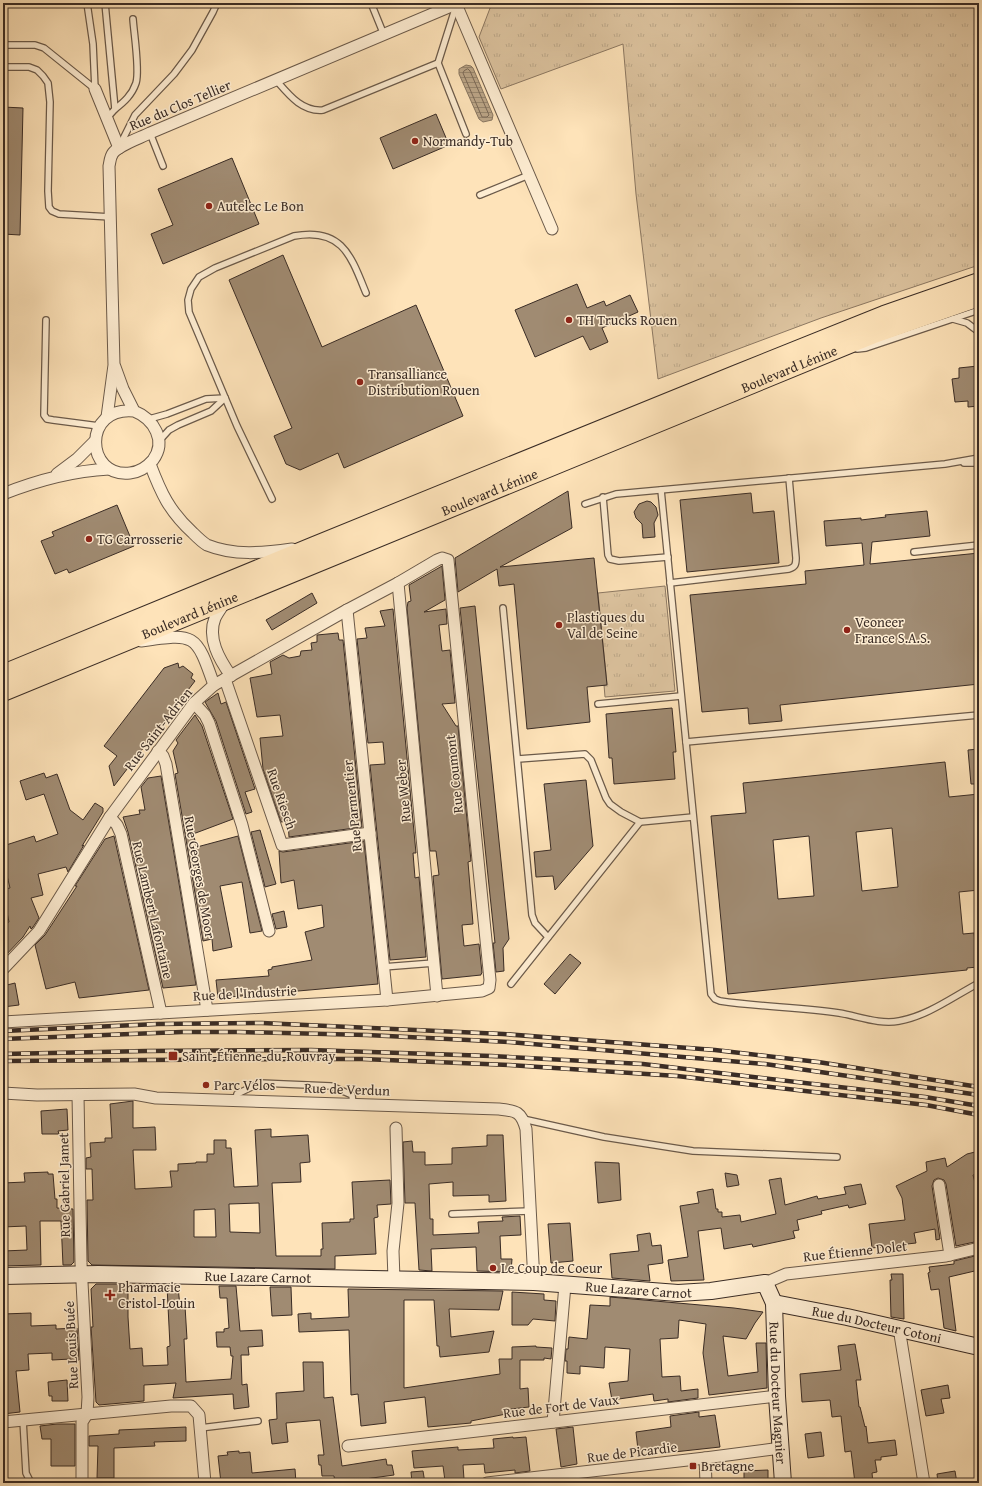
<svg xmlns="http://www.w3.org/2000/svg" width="982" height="1486" font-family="'Gentium Book Plus',serif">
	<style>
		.grass { fill: url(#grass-tufts); stroke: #8c7862 }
		.water { fill: url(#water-rules); stroke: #877560 }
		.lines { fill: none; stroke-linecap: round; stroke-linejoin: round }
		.shore { stroke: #7a6856; stroke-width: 1 }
		.building { fill: #a08b72; stroke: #3a2c25; fill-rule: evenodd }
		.lane-casing { stroke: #6b5a4a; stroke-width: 8 }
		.street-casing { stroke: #6b5a4a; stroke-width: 13 }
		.secondary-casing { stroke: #3a2c25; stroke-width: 18 }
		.primary-casing { stroke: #3a2c25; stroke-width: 20 }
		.lane { stroke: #feedd2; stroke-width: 5.5 }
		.street { stroke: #feedd2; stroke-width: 11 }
		.secondary { stroke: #feedd2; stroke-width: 16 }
		.primary { stroke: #fee3b9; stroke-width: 18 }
		.rail-casing { stroke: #3a2c25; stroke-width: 4.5 }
		.rail { stroke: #feedd2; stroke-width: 3; stroke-dasharray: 9; stroke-linecap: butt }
		.poi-dot { fill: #8f2418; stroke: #feedd2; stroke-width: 1.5 }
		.labels { text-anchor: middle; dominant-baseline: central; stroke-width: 3; stroke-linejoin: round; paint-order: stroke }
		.street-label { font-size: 14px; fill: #3a2c25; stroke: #feedd2 }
		.poi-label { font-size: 14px; fill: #3a2c25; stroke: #feedd2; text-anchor: start }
	</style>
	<defs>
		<pattern id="grass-tufts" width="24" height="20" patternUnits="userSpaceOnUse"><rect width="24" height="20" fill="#ddc4a0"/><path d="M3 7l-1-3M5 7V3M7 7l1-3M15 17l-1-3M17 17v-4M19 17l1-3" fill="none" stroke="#bea98a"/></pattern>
		<pattern id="water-rules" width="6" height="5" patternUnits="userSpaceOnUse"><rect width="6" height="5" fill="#bba587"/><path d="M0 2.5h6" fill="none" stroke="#99876e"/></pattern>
	</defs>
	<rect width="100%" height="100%" fill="#fee3b9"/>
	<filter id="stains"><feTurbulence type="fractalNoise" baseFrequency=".005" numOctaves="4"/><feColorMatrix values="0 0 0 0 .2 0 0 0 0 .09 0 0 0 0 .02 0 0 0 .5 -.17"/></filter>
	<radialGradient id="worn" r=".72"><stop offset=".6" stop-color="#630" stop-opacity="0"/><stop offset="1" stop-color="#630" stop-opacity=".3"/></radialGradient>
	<g class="grass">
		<path d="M492 3H979V265L821 318 658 379 636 194 623 44 501 89 479 37Z"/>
		<path d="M665 586 675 691 605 697 604 685 607 684 598 593Z"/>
	</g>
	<path class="water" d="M466 65 471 66 473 68 493 115 492 120 483 122 479 119 459 74V69Z"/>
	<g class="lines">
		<path class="shore" d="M468 69 470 71 489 115 487 117H482L463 73 464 71Z"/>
	</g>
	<g class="building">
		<path d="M3 107 23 108 20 235 3 234Z"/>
		<path d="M436 114 449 145 393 169 380 138Z"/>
		<path d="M232 158 259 224 163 264 151 234 173 225 158 189Z"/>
		<path d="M283 255 322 347 416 305 463 416 344 468 338 453 300 470 286 464 274 436 292 428 229 280Z"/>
		<path d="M577 284 587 308 604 301 606 306 630 295 638 312 602 328 608 342 590 350 583 336 535 357 515 310Z"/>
		<path d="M978 366 979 406 968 407V401L955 402 952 379 959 378V368Z"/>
		<path d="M568 491 572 528 500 567 594 558 607 685 587 687 590 722 527 729 514 584 499 586 497 569 458 592 455 558Z"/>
		<path d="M751 493 753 513 774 511 779 563 687 572 680 500Z"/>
		<path d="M647 501 651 502 656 507 658 515 654 523 655 537 643 538 642 524 636 518 634 512 639 504Z"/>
		<path d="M117 505 134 546 69 573 67 569 55 574 41 541 54 536 52 532Z"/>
		<path d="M927 511 930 536 872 542 870 564 979 553V684L780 705 782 721 749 724 748 708 702 712 690 595 806 584 805 571 864 565 862 543 826 546 824 521 861 518V520L886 517 885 515Z"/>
		<path d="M442 566 445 600 424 612 446 609 447 624 439 625 442 651 450 650 455 703 442 704 456 726H458L471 861 468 862 473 924 462 925 464 946 479 944 482 973 481 974V975L442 979 433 876 439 875 436 851H430L407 608 408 602 411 601 409 585Z"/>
		<path d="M312 593 317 603 272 630 266 620Z"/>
		<path d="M475 606 509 939 503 948 504 971 496 972 493 943H495L460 608Z"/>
		<path d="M393 609 416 853H413L415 878 419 877 426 957 390 960 370 765 385 764 383 742 368 743 357 639 367 638 365 628 385 626 380 611Z"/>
		<path d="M338 633 339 640H343L362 827 289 837 288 821 281 822 263 769 260 738 283 736 280 715 257 717 250 678 272 674 270 662 283 655 289 658 300 656 301 651 312 650 311 643 317 642V635Z"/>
		<path d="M178 663 179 668 183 666 193 674 191 678 195 681 114 786 109 766 117 756 104 746 164 668Z"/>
		<path d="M218 693 221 704 226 702 255 789 245 792 252 812 246 814 216 721 205 702Z"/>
		<path d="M672 708 676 752H673L675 779 614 784 612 758H609L606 714Z"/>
		<path d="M195 715 202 726 233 819 193 834 197 847 238 836 262 931 250 933 242 882 220 886 232 947 213 951 212 939 203 941 175 774 178 773 173 751 178 743 176 740Z"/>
		<path d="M979 749V784H971L968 750Z"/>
		<path d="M945 762 949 797 979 794V890L959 892 963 934 974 933 978 967 967 968V970L728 994 711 816 746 813 743 783ZM892 828 898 887 862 891 856 832ZM809 836 814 896 778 899 773 840Z"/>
		<path d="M44 773 46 778 57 774 70 810 83 820 95 803 103 808V812L82 846 84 845 68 872 66 867 38 874 43 895 31 898 39 918 33 927 31 929 30 926 23 937 3 958V924L9 922 3 893H5L4 889 10 888 3 859V846L34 836 36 842 58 834 44 794 26 800 20 781Z"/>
		<path d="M161 776 196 985 163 988 128 832 123 817 140 814 139 810H145L141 787 148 778Z"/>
		<path d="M586 780 593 846 555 890 553 876 536 877 534 852 551 850 544 784Z"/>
		<path d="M260 830 276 884 265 887 251 832Z"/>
		<path d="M114 836 149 990 79 998 75 982 46 989 35 945 45 935 77 886H75L105 839Z"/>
		<path d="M364 841 378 984 218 998 216 980 269 976 268 970 272 969V967L312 960 305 932 324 927 322 905 298 909 294 880 281 883 279 851 283 852Z"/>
		<path d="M284 911 287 927 276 929 272 914Z"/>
		<path d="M570 954 581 963 555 994 544 984Z"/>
		<path d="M15 983 19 1005 3 1007V986Z"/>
		<path d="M133 1101V1128L155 1127 156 1150H133L135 1189 172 1187 170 1171H178V1164L196 1163V1162H207V1154H214V1140H226V1148H231L234 1187 258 1186 255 1130 271 1129V1137L308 1135 310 1162 300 1163 301 1182 272 1183 276 1256H321V1249H323L322 1223 350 1222V1219H354L352 1182 390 1180 391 1204 377 1205 378 1217 374 1218 376 1254 335 1256V1269L92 1265 88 1261 87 1200H93L92 1169H86V1158L91 1157 90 1143 105 1142V1138H112L110 1104ZM259 1203 260 1233 230 1232 229 1204ZM215 1209 216 1237H194V1210Z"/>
		<path d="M67 1109 68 1130 58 1131 59 1134H42L41 1111Z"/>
		<path d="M487 1135H503L506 1201 489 1202V1195L453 1196V1182L429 1184 430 1219H433V1235L479 1233 478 1222 503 1221 502 1217 520 1216 521 1235 500 1236 501 1259H512L511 1272 477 1271 476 1247 431 1249 432 1271 419 1270 415 1203H405L403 1142 412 1141 413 1152H425V1165L452 1164V1148L487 1146Z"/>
		<path d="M975 1152 979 1170V1174L973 1175 979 1198V1241L956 1246 946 1184 944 1180 938 1178 934 1180 932 1186 940 1239 936 1240 935 1229 914 1233 916 1243 872 1248 869 1224 905 1220 902 1198 896 1186 927 1171 926 1162 945 1158 947 1167 967 1154Z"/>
		<path d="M595 1162 619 1163 621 1200 598 1203Z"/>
		<path d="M48 1172V1174H53L55 1199H57V1208L73 1209 74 1262 71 1265H63L61 1221H40L41 1265 3 1266V1251L27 1250 26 1226 3 1227V1183L25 1182 24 1173Z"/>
		<path d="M725 1173 737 1175 739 1185 727 1187Z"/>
		<path d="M781 1178 785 1205 817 1196 818 1199 846 1194 844 1187 861 1184 866 1204 849 1208 848 1205 821 1211 822 1214 797 1220 799 1230 793 1231 795 1238 753 1247 752 1244 724 1249 721 1228 698 1231 704 1280 671 1281 668 1260 688 1257 680 1206 699 1203 697 1192 713 1189 716 1209H718V1212H722V1217L740 1215 741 1222 776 1214 769 1180Z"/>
		<path d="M570 1223 573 1261 551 1263 548 1224Z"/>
		<path d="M650 1233 652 1246 661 1245 663 1263 648 1265 650 1281 612 1278 610 1254 639 1251 637 1235Z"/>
		<path d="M979 1255V1270L949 1277 956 1331 944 1328 939 1289 931 1290 928 1273 930 1272 929 1267 954 1264V1261Z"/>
		<path d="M891 1274H903L904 1319 891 1317 890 1280H892Z"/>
		<path d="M96 1284H128V1317L130 1349 142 1348 143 1366 168 1365 167 1347 170 1346 167 1286H178L180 1307 185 1306 187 1339H184L186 1382 231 1379 233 1356H231L230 1347H217L216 1332H224V1329L229 1328 227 1298H220L219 1286H236L240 1331 262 1330 263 1346 248 1347 249 1355H241L242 1385 247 1384 249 1407 234 1409 233 1394 173 1398 176 1383 144 1385V1401L99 1405 96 1402 91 1327H93L91 1289Z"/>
		<path d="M270 1287H291L292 1315 272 1316Z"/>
		<path d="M348 1289 503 1291 499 1310 449 1309 451 1337 494 1331 489 1352 440 1357 439 1346H437L434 1300H404V1388L500 1374 499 1359H512V1347L536 1346V1347L552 1348 551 1359 544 1358V1360H520V1389L528 1388 529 1407 511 1409V1413L471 1421V1423L428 1427 425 1397 384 1402 386 1423 361 1426 358 1394 351 1395 349 1330 299 1332 298 1314 311 1313V1319L349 1317Z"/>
		<path d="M512 1292 544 1294V1300L556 1301 555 1321 533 1319 528 1325H512Z"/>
		<path d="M610 1297 734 1308 763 1312 755 1323 746 1339 723 1336 728 1376 758 1372 756 1343H766L767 1388 709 1395 703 1353 706 1324 679 1320 678 1338 660 1339 662 1377 680 1376 681 1391 698 1389V1398L668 1402V1399L654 1401 653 1394 612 1400 609 1383 628 1381 630 1349 605 1347 604 1368 580 1366V1374L567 1373V1361H565L566 1349H568L569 1337 587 1339 590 1305 610 1306Z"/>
		<path d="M31 1313V1326L56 1325V1329L77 1328 79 1360 71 1361V1359L52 1360V1353L28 1354 29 1370 16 1371 20 1412 3 1414V1314Z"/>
		<path d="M855 1344 861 1380H856L859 1407H860L865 1427 866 1426 868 1443 895 1440 897 1455 881 1457V1460H875L877 1472 872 1473 873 1483H855L851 1451 845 1452 841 1416 832 1417 830 1400 802 1402 800 1374 841 1370 838 1346Z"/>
		<path d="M303 1362H323L324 1398 333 1397 342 1466 386 1459 387 1465H392L394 1475 336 1483H335L334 1476H322L321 1465H319L318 1455H324L320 1420 286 1423 288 1442 272 1444 269 1420 277 1419 276 1393 304 1391Z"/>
		<path d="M67 1380 68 1401H52V1396H49L48 1382Z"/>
		<path d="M948 1385 950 1398 941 1399 944 1413 926 1416 921 1390Z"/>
		<path d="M699 1412V1417L715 1415 720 1447 674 1452 673 1446 638 1450 636 1432 671 1427 670 1416Z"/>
		<path d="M57 1424H75V1466H51V1439H42L40 1426Z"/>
		<path d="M186 1427V1441L154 1442 155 1446 114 1448V1478H97L98 1446H89V1436L119 1434V1430Z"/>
		<path d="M573 1427 577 1464 561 1467 556 1429Z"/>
		<path d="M821 1432 824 1456 808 1458 805 1434Z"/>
		<path d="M513 1437V1438L526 1437 530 1471 515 1473V1470L485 1473 484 1464 463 1465 464 1479 445 1481 443 1466 414 1468 412 1451 458 1447V1450L494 1448 493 1439Z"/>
		<path d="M239 1451V1453L250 1452 252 1473 295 1469 296 1483H221L218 1456 228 1455 227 1452Z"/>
		<path d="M768 1470V1483H744V1471Z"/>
		<path d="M423 1471 425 1483H412L411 1472Z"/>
		<path d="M955 1471 957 1483H938L937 1474Z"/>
	</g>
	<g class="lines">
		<defs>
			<g id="lane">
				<path d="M87 3 93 44 95 89"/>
				<path d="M105 3 115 109 107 118"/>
				<path d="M371 3 384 35"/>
				<path d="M456 6 438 63 466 134"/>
				<path d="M3 45H35L44 48 95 89"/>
				<path d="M3 67H29L37 70 43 76 48 83 50 102 48 191 49 207 52 211 59 214 111 217"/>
				<path d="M276 80C289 95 302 112 323 110L438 63"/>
				<path d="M115 109C124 102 132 95 136 83 140 71 134 34 133 19"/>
				<path d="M150 133 163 166"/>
				<path d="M120 145 135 115 174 74 192 50 213 12 217 3"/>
				<path d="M480 195 529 175"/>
				<path d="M953 319 967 323 979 332"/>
				<path d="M46 320 44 415 47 419 53 420 99 426"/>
				<path d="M857 349 866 348 979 310"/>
				<path d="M149 419 167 414 206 399 225 398"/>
				<path d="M159 441 169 430 178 425 211 411 225 398"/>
				<path d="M964 463H979"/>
				<path d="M661 490 711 994 715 999 720 1001C760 1007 800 1007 839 1013 858 1016 880 1025 899 1021 928 1016 954 996 979 983"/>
				<path d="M603 497 608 555 610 559 619 561 668 557"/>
				<path d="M272 499 237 426 189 312 188 300 191 289 199 277 215 268 294 236C342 227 351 256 366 293"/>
				<path d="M585 504 616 494 945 464 979 458"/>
				<path d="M914 552 979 545"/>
				<path d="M670 583 789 569C795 567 796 565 796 558L789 478"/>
				<path d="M503 608 532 915 535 923 548 937"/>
				<path d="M598 704 681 696"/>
				<path d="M686 742 979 715"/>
				<path d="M518 759 585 754 591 760 606 798 610 804 621 812 640 822 693 817"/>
				<path d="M383 967 434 963"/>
				<path d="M511 984 640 822"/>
				<path d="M236 1100 237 1094 260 1083 331 1086 352 1095 353 1104"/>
				<path d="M523 1119 604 1137 693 1151 837 1157"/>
				<path d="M452 1214 530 1211"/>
				<path d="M23 1420 26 1473 30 1481 33 1483"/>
				<path d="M200 1428 258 1421"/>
			</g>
			<g id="street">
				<path d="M95 89 119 148"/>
				<path d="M115 367 123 389 134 411C154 419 167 441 153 460 147 467 140 472 130 473 85 478 82 406 134 411"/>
				<path d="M107 417 114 365 109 166C110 162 110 157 113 153 119 145 140 138 150 133L456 4 552 229"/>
				<path d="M150 464C161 493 169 511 193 533 197 537 202 542 207 545 234 556 263 553 292 549"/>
				<path d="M57 474 77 459 95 441"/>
				<path d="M3 494C38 480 72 471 109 469"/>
				<path d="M398 583 437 996"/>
				<path d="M225 602C222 607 218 612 215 618 207 638 219 659 231 676"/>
				<path d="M347 610 387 1000"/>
				<path d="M141 641C195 633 196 633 214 685"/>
				<path d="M225 679 282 845 370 833"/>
				<path d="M194 703 205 715 209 723 242 825 269 931"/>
				<path d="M158 751 163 756 166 764 207 1010"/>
				<path d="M110 817 117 825 121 834 161 1013"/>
				<path d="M3 969 39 931 110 817 194 703 214 685 225 679 347 610 398 583 437 560 442 558 448 560 490 980 489 988 482 991 387 1000 3 1022"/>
				<path d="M3 1093 37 1095 134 1094 156 1098 499 1109C516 1111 521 1111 526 1129L534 1282"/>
				<path d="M78 1095 81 1263 88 1397 87 1414 82 1422V1483"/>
				<path d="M939 1185 950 1255"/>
				<path d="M394 1279 393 1251 398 1203 396 1128"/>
				<path d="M765 1283 786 1274 946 1256 979 1248"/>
				<path d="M899 1328 924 1483"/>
				<path d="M3 1422 171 1406H191L199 1415 205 1483"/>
				<path d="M553 1422 565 1285"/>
				<path d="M348 1446 777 1396"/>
				<path d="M705 1458 706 1483"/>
				<path d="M487 1483 705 1458 781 1448"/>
			</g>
			<g id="secondary">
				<path id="s1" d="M3 1276 98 1274 534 1282 678 1293 711 1291 765 1283 774 1303 777 1396 783 1483"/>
				<path id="s2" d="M774 1303 847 1317 979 1347"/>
			</g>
			<g id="primary">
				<path d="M3 674 314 546 737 374 884 315 979 282"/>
				<path id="s3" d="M3 692 874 334 979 297"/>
			</g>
		</defs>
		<use href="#lane" class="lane-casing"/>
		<use href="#street" class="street-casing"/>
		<use href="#secondary" class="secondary-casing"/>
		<use href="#primary" class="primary-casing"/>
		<use href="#lane" class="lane"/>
		<use href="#street" class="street"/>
		<use href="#secondary" class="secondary"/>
		<use href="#primary" class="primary"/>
		<defs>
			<g id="rail">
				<path d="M3 1031 158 1024 262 1023 503 1034 715 1050 818 1062 979 1087"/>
				<path d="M3 1039 182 1032H239L367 1035 509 1042 765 1064 979 1095"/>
				<path d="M3 1054 146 1051 311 1050 491 1056 643 1064 925 1097 979 1106"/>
				<path d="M3 1061 295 1059H362L509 1065 677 1076 926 1105 979 1115"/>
			</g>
		</defs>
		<use href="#rail" class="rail-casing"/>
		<use href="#rail" class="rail"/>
	</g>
	<g class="poi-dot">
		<circle cx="415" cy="141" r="4"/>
		<circle cx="209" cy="206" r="4"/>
		<circle cx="569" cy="320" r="4"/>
		<circle cx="360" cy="382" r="4"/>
		<circle cx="89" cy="539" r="4"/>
		<circle cx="559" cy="625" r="4"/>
		<circle cx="847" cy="630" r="4"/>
		<rect x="168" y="1051" width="10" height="10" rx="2"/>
		<circle cx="206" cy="1085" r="4"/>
		<circle cx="493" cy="1268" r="4"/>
		<path d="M108 1289h4v4h4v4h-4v4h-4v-4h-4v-4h4z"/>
		<rect x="689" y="1462" width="8" height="8" rx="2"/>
	</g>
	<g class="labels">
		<g class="street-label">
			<text transform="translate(180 105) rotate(-23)">Rue du Clos Tellier</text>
			<text stroke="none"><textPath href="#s3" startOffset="850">Boulevard Lénine</textPath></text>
			<text stroke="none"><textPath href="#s3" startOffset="526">Boulevard Lénine</textPath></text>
			<text stroke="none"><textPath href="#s3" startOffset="202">Boulevard Lénine</textPath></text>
			<text transform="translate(158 729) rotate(-52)">Rue Saint-Adrien</text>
			<text transform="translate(454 774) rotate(-96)">Rue Coumont</text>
			<text transform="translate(403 791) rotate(-95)">Rue Weber</text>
			<text transform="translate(282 799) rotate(71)">Rue Riesch</text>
			<text transform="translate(352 806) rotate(-96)">Rue Parmentier</text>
			<text transform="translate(200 877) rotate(80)">Rue Georges de Moor</text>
			<text transform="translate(153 910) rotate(77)">Rue Lambert Lafontaine</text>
			<text transform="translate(245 993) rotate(-3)">Rue de l'Industrie</text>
			<text transform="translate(347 1089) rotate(2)">Rue de Verdun</text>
			<text transform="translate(64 1185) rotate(-91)">Rue Gabriel Jamet</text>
			<text transform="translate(855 1251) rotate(-6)">Rue Étienne Dolet</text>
			<text stroke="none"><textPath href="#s1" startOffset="255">Rue Lazare Carnot</textPath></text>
			<text stroke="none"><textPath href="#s1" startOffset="636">Rue Lazare Carnot</textPath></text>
			<text stroke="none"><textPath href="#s2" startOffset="105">Rue du Docteur Cotoni</textPath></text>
			<text transform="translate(71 1345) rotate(-93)">Rue Louis Buée</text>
			<text stroke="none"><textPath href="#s1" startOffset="875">Rue du Docteur Magnier</textPath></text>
			<text transform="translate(561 1406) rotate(-7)">Rue de Fort de Vaux</text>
			<text transform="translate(632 1452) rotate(-7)">Rue de Picardie</text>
		</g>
		<g class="poi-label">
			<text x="423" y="141">Normandy-Tub</text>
			<text x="217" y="206">Autelec Le Bon</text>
			<text x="577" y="320">TH Trucks Rouen</text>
			<text x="368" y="374">Transalliance<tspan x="368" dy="16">Distribution Rouen</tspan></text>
			<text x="97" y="539">TG Carrosserie</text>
			<text x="567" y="617">Plastiques du<tspan x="567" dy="16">Val de Seine</tspan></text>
			<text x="855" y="622">Veoneer<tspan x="855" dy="16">France S.A.S.</tspan></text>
			<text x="182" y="1056">Saint-Étienne-du-Rouvray</text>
			<text x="214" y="1085">Parc Vélos</text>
			<text x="501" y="1268">Le Coup de Coeur</text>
			<text x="118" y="1287">Pharmacie<tspan x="118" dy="16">Cristol-Louin</tspan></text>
			<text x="701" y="1466">Bretagne</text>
		</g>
	</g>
	<rect width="982" height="1486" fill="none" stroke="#fee3b9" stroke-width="16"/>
	<rect x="4" y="4" width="974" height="1478" fill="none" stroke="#3a2c25" stroke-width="2"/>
	<rect x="8" y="8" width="966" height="1470" fill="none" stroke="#3a2c25"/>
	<rect width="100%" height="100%" filter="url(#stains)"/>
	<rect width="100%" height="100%" fill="url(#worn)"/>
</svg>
